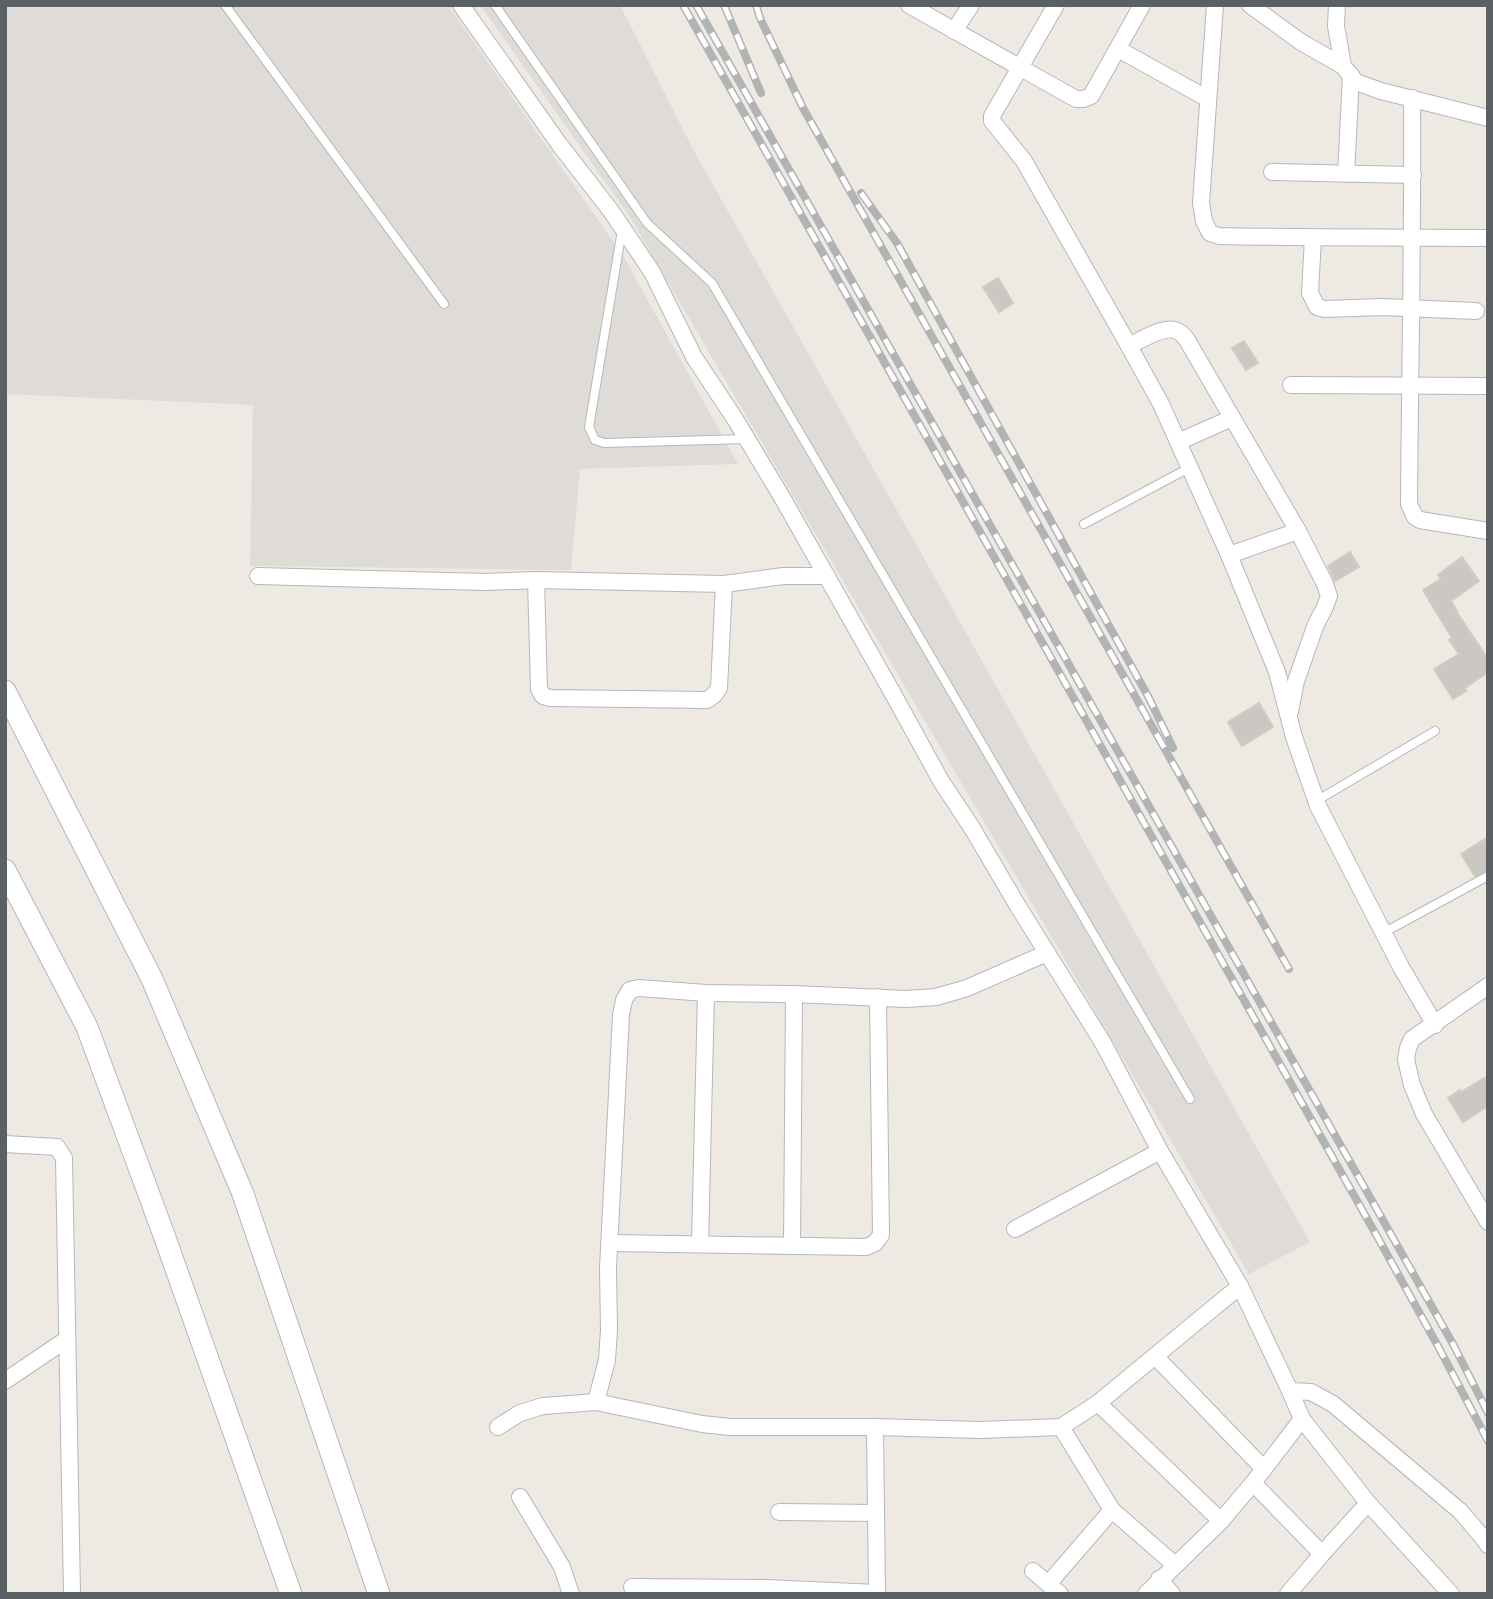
<svg xmlns="http://www.w3.org/2000/svg" width="1493" height="1599" font-family="Barlow,sans-serif">
	<style>
		.industrial { fill: #dfdcd8 }
		.building { fill: #cbc7c2; stroke: #d3cbc2; stroke-width: 2 }
		.lines { fill: none; stroke-linecap: round; stroke-linejoin: round }
		.lane-casing { stroke: #b4b7ba; stroke-width: 10 }
		.street-casing { stroke: #b4b7ba; stroke-width: 18 }
		.secondary-casing { stroke: #b2b7bb; stroke-width: 23 }
		.lane { stroke: #fff; stroke-width: 8 }
		.street { stroke: #fff; stroke-width: 16 }
		.secondary { stroke: #fff; stroke-width: 21 }
		.rail-casing { stroke: #b2b3b4; stroke-width: 8 }
		.rail { stroke: #fff; stroke-width: 5; stroke-dasharray: 16; stroke-linecap: butt }
	</style>
	<rect width="100%" height="100%" fill="#eeeae3"/>
	<g class="industrial">
		<path d="M5 5H448L624 257 738 464 580 469 571 570 250 566 253 405 5 394Z"/>
		<path d="M480 5H620L694 151 1310 1242 1249 1274 628 214Z"/>
	</g>
	<g class="building">
		<path d="M998 278 1013 303 999 312 983 287Z"/>
		<path d="M1244 341 1258 363 1246 370 1232 348Z"/>
		<path d="M1350 552 1359 567 1335 581 1328 566Z"/>
		<path d="M1462 557 1479 581 1451 601 1457 611H1456L1488 659V672L1465 688 1466 691 1453 699 1434 669 1459 654 1449 640 1452 638 1423 590 1441 579 1438 575Z"/>
		<path d="M1259 703 1273 727 1242 746 1228 722Z"/>
		<path d="M1488 837V870L1475 876 1461 854Z"/>
		<path d="M1488 1076V1106L1463 1122 1448 1098 1460 1090 1461 1092Z"/>
	</g>
	<g class="lines">
		<defs>
			<g id="lane">
				<path d="M225 5 444 304"/>
				<path d="M495 5 647 223 712 283 1190 1099"/>
				<path d="M622 230 589 427 595 440 604 443 746 439"/>
				<path d="M1084 524 1189 468"/>
				<path d="M1316 801 1435 731"/>
				<path d="M1383 933 1488 876"/>
			</g>
			<g id="street">
				<path d="M461 5 559 144 611 211 652 272 694 357 735 419 783 499 892 692 941 781 972 828 1016 903 1103 1043 1160 1151 1240 1286 1290 1391 1311 1392 1333 1404 1460 1511 1484 1539 1488 1545"/>
				<path d="M909 5 1076 99H1083L1091 96 1142 5"/>
				<path d="M1056 5 992 116V121L1024 161 1129 346 1161 404 1229 555 1277 672 1294 737 1318 806 1401 967 1435 1025"/>
				<path d="M1215 5 1201 203 1204 221 1210 233 1219 236C1309 238 1398 237 1488 238"/>
				<path d="M1250 5 1301 42 1343 66"/>
				<path d="M1337 5 1336 26 1343 66 1356 82 1381 91 1488 118"/>
				<path d="M954 31 971 5"/>
				<path d="M1118 49 1208 99"/>
				<path d="M1412 98C1413 233 1410 368 1409 504L1415 517 1420 520 1488 531"/>
				<path d="M1272 172 1413 175"/>
				<path d="M1346 174 1351 75"/>
				<path d="M1313 238 1310 293 1317 307 1325 309 1382 307 1476 311"/>
				<path d="M1129 346C1141 340 1167 323 1179 332 1183 334 1185 337 1187 340L1298 531 1325 584 1329 596 1324 609 1316 624 1296 681 1290 712"/>
				<path d="M1291 385 1488 386"/>
				<path d="M1178 442 1232 418"/>
				<path d="M1229 555 1298 531"/>
				<path d="M258 576 486 582 536 580 724 584 783 576H827"/>
				<path d="M536 580 539 689 543 696 550 698 707 700 714 695 719 688 724 584"/>
				<path d="M1488 986 1412 1039 1408 1048 1406 1059 1412 1085 1424 1114 1488 1222"/>
				<path d="M5 1144 57 1147 64 1158 72 1594"/>
				<path d="M1015 1229 1160 1151"/>
				<path d="M610 1243 866 1247 875 1243 881 1235 878 997"/>
				<path d="M700 1244 706 993"/>
				<path d="M792 1246 794 994"/>
				<path d="M1155 1356 1264 1469"/>
				<path d="M5 1381 67 1339"/>
				<path d="M596 1402 607 1360 609 1330 608 1268 621 1015 624 1000 630 990 639 988 706 993 794 994 906 999 936 997 967 988 1047 953"/>
				<path d="M1098 1403 1221 1521"/>
				<path d="M1302 1419 1368 1503 1451 1594"/>
				<path d="M498 1427 520 1413 543 1406 596 1402 702 1424 730 1427H875L980 1430 1061 1427 1098 1403 1240 1286"/>
				<path d="M875 1427 877 1594"/>
				<path d="M1061 1427 1112 1510 1175 1565"/>
				<path d="M1253 1483 1322 1554"/>
				<path d="M520 1497 562 1567 571 1594"/>
				<path d="M779 1512 876 1513"/>
				<path d="M1033 1571 1060 1594"/>
				<path d="M1159 1579 1172 1594"/>
				<path d="M1049 1583 1112 1510"/>
				<path d="M632 1587 766 1588 877 1593"/>
				<path d="M1146 1594 1221 1521 1253 1483 1302 1419 1290 1391"/>
				<path d="M1288 1594 1322 1554 1368 1503"/>
			</g>
			<g id="secondary">
				<path d="M5 691 152 979 243 1194 379 1594"/>
				<path d="M5 870 87 1027 164 1235 291 1594"/>
			</g>
		</defs>
		<use href="#lane" class="lane-casing"/>
		<use href="#street" class="street-casing"/>
		<use href="#secondary" class="secondary-casing"/>
		<use href="#lane" class="lane"/>
		<use href="#street" class="street"/>
		<use href="#secondary" class="secondary"/>
		<defs>
			<g id="rail">
				<path d="M683 5 1378 1238 1439 1348 1488 1441"/>
				<path d="M696 5 1453 1344 1488 1413"/>
				<path d="M724 5 761 93"/>
				<path d="M756 5 760 18 803 108 1289 969"/>
				<path d="M861 193 897 243 1149 698 1173 748"/>
			</g>
		</defs>
		<use href="#rail" class="rail-casing"/>
		<use href="#rail" class="rail"/>
	</g>
	<rect width="1493" height="1599" fill="none" stroke="#5b6064" stroke-width="14"/>
</svg>
